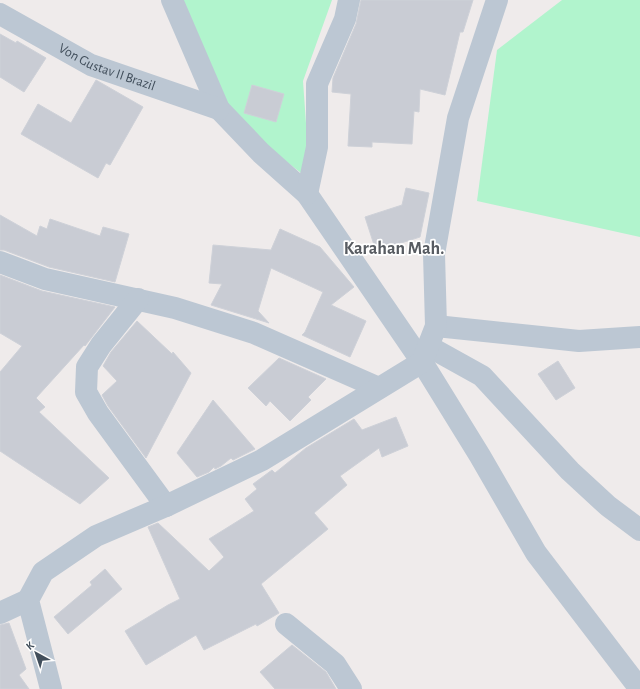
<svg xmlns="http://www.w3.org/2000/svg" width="640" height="689" font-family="'Alegreya Sans',sans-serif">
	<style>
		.green { fill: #b1f4cd }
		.building { fill: #c9ccd4; stroke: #ced1d8 }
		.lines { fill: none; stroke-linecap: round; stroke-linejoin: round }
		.minor { stroke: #bcc7d3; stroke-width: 22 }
		.labels { text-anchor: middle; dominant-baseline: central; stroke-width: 3.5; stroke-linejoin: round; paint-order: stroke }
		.street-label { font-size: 14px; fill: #414e5b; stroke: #fff }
		.district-label { font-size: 18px; font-weight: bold; fill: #575b61; stroke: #fff }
	</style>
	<rect width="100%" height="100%" fill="#efebeb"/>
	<g class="green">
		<path d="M162 0H332L303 81 310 180 219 109Z"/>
		<path d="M562 0H640V237L477 201 497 50Z"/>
	</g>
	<g class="building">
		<path d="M361 0H473L463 32H460L445 95 420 89 419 112 414 111 412 144 372 142V147L348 146 351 94 332 92 333 78 356 24Z"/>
		<path d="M0 34 16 43 17 41 46 58 24 92 0 77Z"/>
		<path d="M96 80 143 107 110 165 106 163 98 178 21 134 38 104 71 123Z"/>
		<path d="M252 85 284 94 276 122 244 113Z"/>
		<path d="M406 188 429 193 420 237 376 251 365 217 402 205Z"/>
		<path d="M0 215 37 236 40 226 47 229 50 219 100 236 103 227 129 234 115 282 49 267 4 250H0Z"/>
		<path d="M280 229 320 247 354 287 331 305 366 321 350 357 302 335 305 332 323 292 271 268 258 311 269 323 211 305 222 284 209 283 213 245 271 250Z"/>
		<path d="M0 275 42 291 115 307 85 346 84 345 36 398 45 407 39 412 109 478 80 504 0 451V372L22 346 0 333Z"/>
		<path d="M137 321 172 354 173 352 191 373 146 458 108 406 102 395 117 381 103 366 111 352Z"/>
		<path d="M279 358 326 379 308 397 311 400 290 421 270 401 266 406 248 388Z"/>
		<path d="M558 361 575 388 556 400 538 374Z"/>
		<path d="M213 400 255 449 233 460 231 458 221 466 215 469 214 467 209 472 197 477 177 453Z"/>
		<path d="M396 417 408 446 382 457 379 448 340 476 347 485 314 513 328 529 261 584 279 613 257 626 256 624 204 650 196 635 146 665 125 631 168 605 180 599 148 527 158 523 209 571 224 557 209 539 254 511 245 499 257 489 253 484 272 470 275 473 306 448 354 419 362 430Z"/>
		<path d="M105 569 122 589 68 634 54 617 92 585 90 582Z"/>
		<path d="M9 623 26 669 19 675 29 689H0V625Z"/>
		<path d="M292 645 326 672 336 689H275L260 672Z"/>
	</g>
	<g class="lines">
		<g class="minor">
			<path d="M172 0 219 109 261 153 307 194 422 362 480 456 536 553 640 689"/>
			<path id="s1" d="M0 14 91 65 219 109"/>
			<path d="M307 194 317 147V84L345 19 349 0"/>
			<path d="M0 262 45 279 175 308 254 333 379 388"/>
			<path d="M138 299 101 345 87 367 86 392 98 413 166 506"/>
			<path d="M436 326 579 341 640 337"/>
			<path d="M428 346 482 376 570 471 608 506 640 530"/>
			<path d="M0 613 28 600"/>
			<path d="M286 624 335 664 351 689"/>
			<path d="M51 689 28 600 43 572 96 536 166 506 262 460 422 362 436 326 434 254 458 118 497 0"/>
		</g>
	</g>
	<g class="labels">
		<g class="street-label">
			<text stroke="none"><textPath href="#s1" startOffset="120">Von Gustav II Brazil</textPath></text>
		</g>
		<g class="district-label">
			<text x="394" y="249">Karahan Mah.</text>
		</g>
	</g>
	<g transform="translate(36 653) rotate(320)" stroke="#ffffff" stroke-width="3" paint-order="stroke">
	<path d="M0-3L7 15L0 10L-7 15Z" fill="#414e5b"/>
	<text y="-6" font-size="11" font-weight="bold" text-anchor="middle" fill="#414e5b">K</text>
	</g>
</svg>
